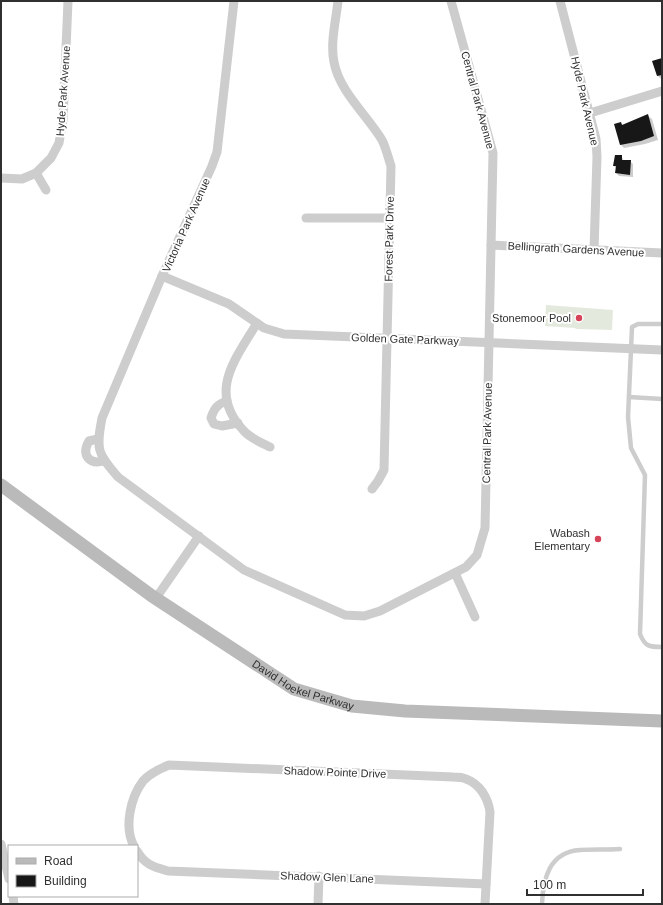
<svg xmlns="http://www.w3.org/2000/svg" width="663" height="905" font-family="Arial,sans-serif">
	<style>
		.grass { fill: #e4e9dd }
		.shadow { fill: #0003 }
		.building { fill: #171717 }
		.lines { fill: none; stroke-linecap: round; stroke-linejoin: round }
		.lane { stroke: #cdcdcd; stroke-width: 4.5 }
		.street { stroke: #cdcdcd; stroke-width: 9 }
		.secondary { stroke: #bababa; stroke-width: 13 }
		.poi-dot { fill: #d54459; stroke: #fff; stroke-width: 1.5 }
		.labels { text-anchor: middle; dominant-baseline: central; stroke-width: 4; stroke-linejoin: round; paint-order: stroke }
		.street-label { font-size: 11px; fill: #303030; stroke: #fff }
		.poi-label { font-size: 11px; fill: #303030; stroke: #fff; text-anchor: end }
	</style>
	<rect width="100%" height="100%" fill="#fff"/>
	<path class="grass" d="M546 305 613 310 612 330 576 329 575 328 545 326Z"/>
	<g class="shadow">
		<path d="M662 59V78L661 79 658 76Z"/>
		<path d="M648 116 652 119 658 140 645 144 624 148 620 144V123L623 125Z"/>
		<path d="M621 156 624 161H630L633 164V177L619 176 616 173V168L614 166Z"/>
	</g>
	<g class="building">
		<path d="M662 58V75L657 76 652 61Z"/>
		<path d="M648 114 654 136 641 141 620 145 614 124 621 122 622 125Z"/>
		<path d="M615 155H622V160H631L630 175 615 173 616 166H613Z"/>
	</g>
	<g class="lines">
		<g class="lane">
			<path d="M662 324H638L632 327 628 417 631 448 645 475 640 634C645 647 650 647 662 647"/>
			<path d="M629 397 662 399"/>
			<path d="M542 904C543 879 549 852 580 850 593 849 606 850 620 849"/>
		</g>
		<g class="street">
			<path d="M234 1 217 152 212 166 162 276 102 418C96 449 97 453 118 477L244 570 345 615 364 616 380 611 466 567 477 555 485 528 493 153 451 1"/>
			<path d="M338 1C336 20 330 43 334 62 339 91 367 115 382 140 386 148 388 157 391 166L384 470 378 481 372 489"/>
			<path d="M560 1 596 139 597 157 594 250"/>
			<path d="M590 113 662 91"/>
			<path d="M36 173 46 190"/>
			<path d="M1 178 22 179 36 173 51 158 59 143 63 120 68 1"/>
			<path d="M306 218H389"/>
			<path d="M491 245 662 253"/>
			<path d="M162 276 229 304 264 328 284 334 662 350"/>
			<path d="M257 323C235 360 207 392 244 431 250 438 262 443 270 447"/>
			<path d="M227 401C217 404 214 409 211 418L214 424 222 426 238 423"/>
			<path d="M98 439 89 441C81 455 89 465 104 461"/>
			<path d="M455 573 475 617"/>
			<path d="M156 598 199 536"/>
			<path d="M1 844 9 879"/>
			<path d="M134 846C124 828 130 798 143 781 150 773 159 769 169 765L453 777C457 777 462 777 466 779 480 784 488 798 490 812L485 904"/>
			<path d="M137 851C145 865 154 867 168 871L486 884"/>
			<path d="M13 896 14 904"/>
			<path d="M318 904 319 876"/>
		</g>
		<path class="secondary" id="s1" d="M1 485 152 596 294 689 352 706 405 711 662 721"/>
	</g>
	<g class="poi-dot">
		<circle cx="579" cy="318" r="4"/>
		<circle cx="598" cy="539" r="4"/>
	</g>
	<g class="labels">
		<g class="street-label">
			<text transform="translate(63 91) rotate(-86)">Hyde Park Avenue</text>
			<text transform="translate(478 100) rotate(75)">Central Park Avenue</text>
			<text transform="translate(585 101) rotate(77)">Hyde Park Avenue</text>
			<text transform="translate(186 225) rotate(-66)">Victoria Park Avenue</text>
			<text transform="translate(389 239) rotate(-89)">Forest Park Drive</text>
			<text transform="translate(576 249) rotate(3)">Bellingrath Gardens Avenue</text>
			<text transform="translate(405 339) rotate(2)">Golden Gate Parkway</text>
			<text transform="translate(487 433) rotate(-89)">Central Park Avenue</text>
			<text stroke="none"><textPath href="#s1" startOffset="364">David Hoekel Parkway</textPath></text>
			<text transform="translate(335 772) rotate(2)">Shadow Pointe Drive</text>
			<text transform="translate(327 877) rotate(2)">Shadow Glen Lane</text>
		</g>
		<g class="poi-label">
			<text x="571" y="318">Stonemoor Pool</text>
			<text x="590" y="533">Wabash<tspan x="590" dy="13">Elementary</tspan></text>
		</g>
	</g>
	<rect width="663" height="905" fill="none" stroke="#303030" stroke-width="4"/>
	<rect x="8" y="845" width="130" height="52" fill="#ffffff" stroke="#acacac"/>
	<rect x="16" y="858" width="20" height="6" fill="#bababa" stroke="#acacac"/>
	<text x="44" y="865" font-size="12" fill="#303030">Road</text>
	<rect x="16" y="875" width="20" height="12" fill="#171717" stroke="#acacac"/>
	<text x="44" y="885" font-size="12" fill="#303030">Building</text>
	<path d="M527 889v6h116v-6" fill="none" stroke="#303030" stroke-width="2"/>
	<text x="533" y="889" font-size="12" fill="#303030" stroke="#ffffff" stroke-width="3" paint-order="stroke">100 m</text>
</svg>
